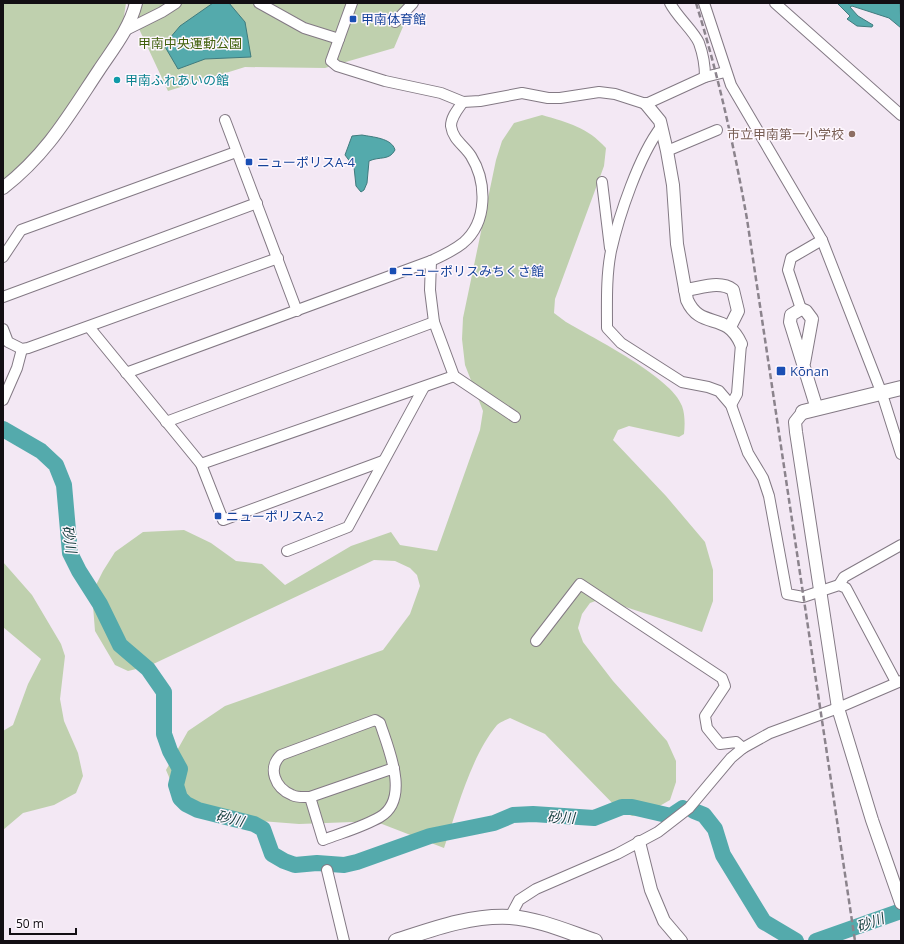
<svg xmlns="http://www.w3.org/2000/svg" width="904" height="944" font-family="'Open Sans','Noto Sans JP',sans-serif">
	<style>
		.green { fill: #bfd0ae }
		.water { fill: #54aaac; stroke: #407b7e }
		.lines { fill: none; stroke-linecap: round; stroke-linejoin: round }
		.river { stroke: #54aaac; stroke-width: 16 }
		.minor-casing { stroke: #837984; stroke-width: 12 }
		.tertiary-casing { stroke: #837984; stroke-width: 14 }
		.secondary-casing { stroke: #837984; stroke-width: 16 }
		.minor { stroke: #fff; stroke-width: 10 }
		.tertiary { stroke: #fff; stroke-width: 12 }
		.secondary { stroke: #fff; stroke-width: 14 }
		.rail { stroke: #8b838c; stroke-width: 2.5; stroke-dasharray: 6 3; stroke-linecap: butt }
		.transit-dot { fill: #1a4fb4; stroke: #fef7fe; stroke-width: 1.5 }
		.culture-dot { fill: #0f9aa8; stroke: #fef7fe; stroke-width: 1.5 }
		.education-dot { fill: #8d6e63; stroke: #fef7fe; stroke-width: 1.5 }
		.labels { text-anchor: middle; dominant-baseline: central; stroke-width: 3; stroke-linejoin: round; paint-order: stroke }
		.transit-label { font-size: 13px; fill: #164399; stroke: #fef7fe; text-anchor: start }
		.park-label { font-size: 13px; fill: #41610d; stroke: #fef7fe }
		.culture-label { font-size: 13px; fill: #0d838f; stroke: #fef7fe; text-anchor: start }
		.education-label { font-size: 13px; fill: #785e54; stroke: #fef7fe; text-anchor: end }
		.water-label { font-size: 14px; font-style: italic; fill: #123c3c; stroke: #fef7fe }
	</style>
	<rect width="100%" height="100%" fill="#f3e8f4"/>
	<g class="green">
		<path d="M3 3H126L123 23 46 141 3 183Z"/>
		<path d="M127 3H413L394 48 325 68 245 67 168 91Z"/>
		<path d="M542 115C569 123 587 127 606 148L604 166 555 299 554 313 566 322C593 338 672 377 682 406 685 414 685 425 684 434L679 437 629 426 618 430 613 440 666 496 705 542 713 570V601L702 632 601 599 590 603 582 614 578 628 583 642 613 681 667 741 676 761V782L670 800 649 812 632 816 619 810 545 734 510 718C506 720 500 722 497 725 471 756 457 810 444 848L382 824 353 822 299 824 223 818 191 802 172 784 166 770 188 731 225 706 383 650 410 614 420 586 417 575 410 568 395 561 374 560 149 666 128 671 115 665 95 631 92 593 103 571 115 552 143 532 184 530 211 543 236 561 262 564 285 585 351 546 391 532 400 545 437 551 480 430 483 411 465 365 462 339 463 318 496 160 502 141 514 123Z"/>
		<path d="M3 562 32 595 61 644 65 656 60 699 64 721 78 753 83 776 76 793 54 805 23 813 3 830V731L13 725 28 684 41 659 3 627Z"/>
	</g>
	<g class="water">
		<path d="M213 3H229L245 22 251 57 205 59 178 69 164 45 180 26Z"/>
		<path d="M837 3H900L901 28 889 18 852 6 850 7 858 16 873 25 872 27 857 26 847 19 850 16Z"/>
		<path d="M362 135C372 137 392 138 395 150 389 161 380 156 369 161L367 183 364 190 361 192 356 186 354 167 345 155 352 136Z"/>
	</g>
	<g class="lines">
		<g class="river">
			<path d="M3 429 41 451 56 465 64 485 70 553 79 571 100 604 120 645 148 669 164 692V734L170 751 180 769 176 785 180 798 186 804 198 810 254 824 263 829 272 854 284 861 295 865 317 863 344 865 357 862 430 836 494 823 513 815 533 814 594 818 622 807H632L671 816 683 808"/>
			<path d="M694 811 704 815 715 829 723 855 764 922 796 941"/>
			<path d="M816 941 901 911"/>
		</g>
		<defs>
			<g id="minor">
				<path d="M259 3 304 28 339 39"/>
				<path d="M352 3 331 61 337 66 385 81 441 93 463 102 480 101 522 93 548 98H560L599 92 615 94 646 104 705 77 725 72"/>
				<path d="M670 3C677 17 694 31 699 43 703 54 705 66 705 77"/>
				<path d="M704 3 731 85 822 240 882 394 901 454"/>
				<path d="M775 3 901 115"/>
				<path d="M395 22 413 3"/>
				<path d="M124 31 162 12 176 3"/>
				<path d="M225 120 297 311"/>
				<path d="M661 127C639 156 619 215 611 251 606 276 607 303 607 328L621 343 682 382 708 387 719 391 731 405 748 453 763 478 769 496 787 594 803 597 839 585 846 588 896 682"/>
				<path d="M667 151 717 130"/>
				<path d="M602 182 610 248"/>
				<path d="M3 257 21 230 236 152"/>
				<path d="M431 261 430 290 434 322"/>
				<path d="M3 297 257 203"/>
				<path d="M801 309 788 270 791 258 822 240"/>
				<path d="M89 327 201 464 223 520 383 461"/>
				<path d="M3 329 8 342 22 349 28 348 278 258"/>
				<path d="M126 373 431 261C442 256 453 251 463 243 488 222 487 182 471 156 464 145 453 140 451 126 451 117 458 109 463 102"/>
				<path d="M3 400 17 368 22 349"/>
				<path d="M731 405 737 394 741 344"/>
				<path d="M166 422 434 322 454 376 515 417"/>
				<path d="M201 464 454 376"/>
				<path d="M287 551 348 527 424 387"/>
				<path d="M839 585 844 577 901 545"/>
				<path d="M536 641 580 584 722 678 725 686 705 716 707 728 720 744 736 742 743 748"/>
				<path d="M310 797 323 840C341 833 363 827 380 817 411 799 388 748 380 723L375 720 281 755C267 768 275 788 292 795 298 798 304 797 310 797L394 768"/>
				<path d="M327 870 344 941"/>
				<path d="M510 917 519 900 536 889 617 854 658 832 689 808 731 758 743 748 770 733 838 708 901 681"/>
			</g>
			<g id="tertiary">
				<path d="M646 104 660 121 667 151 673 185 677 244 687 300C701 331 726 310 741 344"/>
				<path d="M3 188C47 154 69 115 99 70 113 49 130 28 136 3"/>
				<path d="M685 290C701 288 720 280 733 290L738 311 730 327"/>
				<path d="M804 363 812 319 806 311 801 309 791 315 790 322 817 409"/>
				<path d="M803 412 795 422 796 432 838 708 872 820 901 903"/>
				<path d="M639 842 651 890 664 921 681 941"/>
			</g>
			<g id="secondary">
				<path d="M803 412 901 388"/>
				<path d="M396 941C433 929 470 915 510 917 539 919 568 932 595 941"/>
			</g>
		</defs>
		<use href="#minor" class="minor-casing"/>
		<use href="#tertiary" class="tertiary-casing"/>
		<use href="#secondary" class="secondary-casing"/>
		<use href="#minor" class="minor"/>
		<use href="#tertiary" class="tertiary"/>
		<use href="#secondary" class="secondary"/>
		<path class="rail" d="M696 3C718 74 734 146 747 219L855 941"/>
	</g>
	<g class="transit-dot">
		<rect x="349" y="15" width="8" height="8" rx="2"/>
		<rect x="245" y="158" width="8" height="8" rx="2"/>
		<rect x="389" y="267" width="8" height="8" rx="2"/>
		<rect x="776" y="366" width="10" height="10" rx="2"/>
		<rect x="214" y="512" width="8" height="8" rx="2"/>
	</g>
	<circle class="culture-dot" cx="117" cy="80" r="4"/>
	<circle class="education-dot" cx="852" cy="134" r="4"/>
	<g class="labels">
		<g class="transit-label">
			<text x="361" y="19">甲南体育館</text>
			<text x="257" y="162">ニューポリスA-4</text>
			<text x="401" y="271">ニューポリスみちくさ館</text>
			<text x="790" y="371">Kōnan</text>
			<text x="226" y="516">ニューポリスA-2</text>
		</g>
		<g class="park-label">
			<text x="190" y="43">甲南中央運動公園</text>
		</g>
		<g class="culture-label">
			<text x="125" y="80">甲南ふれあいの館</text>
		</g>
		<g class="education-label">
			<text x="844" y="134">市立甲南第一小学校</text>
		</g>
		<g class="water-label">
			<text transform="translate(70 539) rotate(81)">砂川</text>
			<text transform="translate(561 817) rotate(2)">砂川</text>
			<text transform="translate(230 818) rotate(14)">砂川</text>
			<text transform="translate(870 922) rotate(-20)">砂川</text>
		</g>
	</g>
	<rect width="904" height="944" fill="none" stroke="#120e13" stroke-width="8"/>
	<path d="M10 928v6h66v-6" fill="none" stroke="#120e13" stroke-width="2"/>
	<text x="16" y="928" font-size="12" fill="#120e13" stroke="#fef7fe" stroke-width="3" paint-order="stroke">50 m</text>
</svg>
